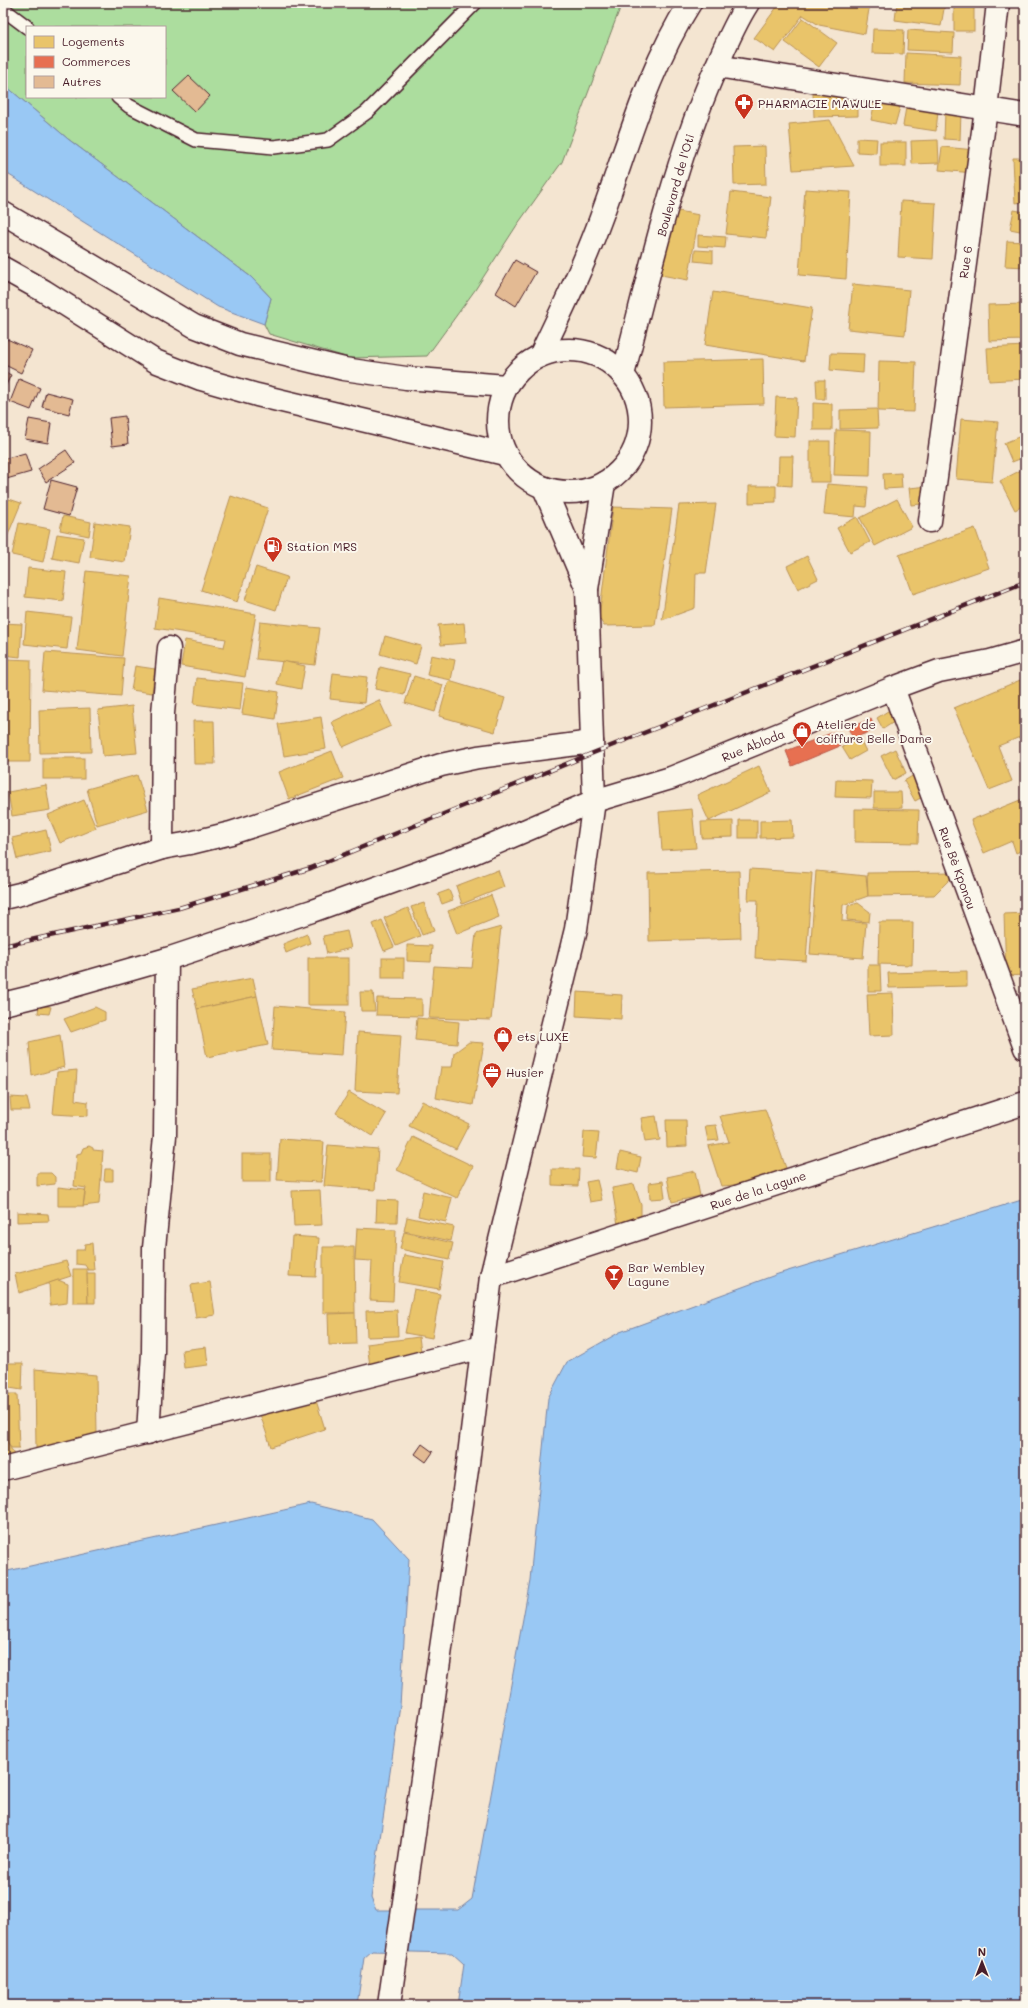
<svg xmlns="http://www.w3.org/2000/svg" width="1028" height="2008" font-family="Mali,sans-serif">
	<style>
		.green { fill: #acdd9e; stroke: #7b7e64; fill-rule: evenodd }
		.water { fill: #99c8f4; stroke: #7984a4 }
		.homes { fill: #e9c46a; stroke: #b99257 }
		.shops { fill: #e76f51; stroke: #b85746 }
		.building { fill: #e3ba93; stroke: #4a1f2b }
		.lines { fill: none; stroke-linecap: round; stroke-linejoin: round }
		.lane-casing { stroke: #4a1f2b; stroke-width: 16 }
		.street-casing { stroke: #4a1f2b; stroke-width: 25 }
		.secondary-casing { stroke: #4a1f2b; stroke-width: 25 }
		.lane { stroke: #fbf7ec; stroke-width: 13 }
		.street { stroke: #fbf7ec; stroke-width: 22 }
		.secondary { stroke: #fbf7ec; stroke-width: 22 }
		.rail-casing { stroke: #4a1f2b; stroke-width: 4.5 }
		.rail { stroke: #fbf7ec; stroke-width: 3; stroke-dasharray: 9; stroke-linecap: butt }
		.labels { text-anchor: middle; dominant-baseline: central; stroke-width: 4; stroke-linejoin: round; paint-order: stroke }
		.poi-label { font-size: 12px; fill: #4a1f2b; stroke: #fbf7ec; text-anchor: start }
		.street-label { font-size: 12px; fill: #4a1f2b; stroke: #fbf7ec }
	</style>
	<rect width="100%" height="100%" fill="#f4e5d1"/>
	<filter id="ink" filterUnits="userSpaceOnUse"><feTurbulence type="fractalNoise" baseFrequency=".025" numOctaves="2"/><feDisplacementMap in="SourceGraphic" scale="8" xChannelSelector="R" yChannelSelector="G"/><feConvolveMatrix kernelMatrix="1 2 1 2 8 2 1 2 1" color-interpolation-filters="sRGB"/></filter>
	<g filter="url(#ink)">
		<path class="green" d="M3 3H622L562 162 517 225 475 290 427 356 349 358 269 334 264 324 271 298 251 277 68 139 6 86 3 81ZM27 27H165V97H27Z"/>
		<g class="water">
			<path d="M3 81 6 86 68 139 251 277 271 298 264 324 218 307 6 173 3 178Z"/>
			<path d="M1025 1199V2005H458L464 1964 452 1953 372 1951 364 1958 357 2005H3V1572L311 1504 372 1519 409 1559 400 1706 371 1898 376 1910H458L472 1899 530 1580 548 1398 567 1362 620 1332 778 1274Z"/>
		</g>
		<g class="homes">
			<path d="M780 3H870L865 34 819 25 803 15 775 52 754 38Z"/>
			<path d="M897 3H945L941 26 895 20Z"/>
			<rect x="954" y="3" width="20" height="28"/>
			<path d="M803 18 837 43 819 67 785 42Z"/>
			<path d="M873 29 904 30 903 54 872 53Z"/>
			<path d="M908 30 954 33 953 52 907 50Z"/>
			<path d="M906 53 961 56 960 85 905 83Z"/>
			<path d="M813 94H858V116L814 117Z"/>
			<path d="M875 101 900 107 895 125 871 120Z"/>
			<path d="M906 107 938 111 936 131 903 126Z"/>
			<path d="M945 111 961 112 960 140 944 139Z"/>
			<path d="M830 120 854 166 793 170 789 124Z"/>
			<path d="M857 138 877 139 876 153 857 152Z"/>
			<path d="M938 140 939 163 912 164 911 141Z"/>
			<rect x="880" y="142" width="26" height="24"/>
			<path d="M765 146 766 184 734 185 733 147Z"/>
			<path d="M942 147 976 150 974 173 939 170Z"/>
			<path d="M1013 158H1025V202L1015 203Z"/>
			<path d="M805 189 851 192 846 279 799 275Z"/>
			<path d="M731 192 771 197 766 238 726 234Z"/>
			<path d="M901 201 936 203 933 259 898 257Z"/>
			<path d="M673 210 699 215 688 280 661 275Z"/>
			<path d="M1014 210 1025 212V232L1010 229Z"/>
			<path d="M698 235 726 237 725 248 698 246Z"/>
			<path d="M1007 241 1025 242V267L1005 266Z"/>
			<path d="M695 250 713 251V263L694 261Z"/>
			<path d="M853 284 909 290 905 335 848 329Z"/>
			<path d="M713 292 812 308 804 361 705 345Z"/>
			<path d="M1025 304V340L989 341 988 305Z"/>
			<path d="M1025 346V379L989 381 987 348Z"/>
			<path d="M831 353 864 354 863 373 830 370Z"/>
			<path d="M763 359 764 404 664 407 663 362Z"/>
			<path d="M879 361 916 362 914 412 878 411Z"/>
			<path d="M816 380H825V399H817Z"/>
			<path d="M776 397 797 398 795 437 774 436Z"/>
			<path d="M813 403 832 404V430H813Z"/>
			<path d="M877 409 878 428 840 429V410Z"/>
			<path d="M961 419 998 422 992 482 956 479Z"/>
			<path d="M836 430 871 431 870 476 834 475Z"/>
			<path d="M1021 436 1025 446V457L1012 462 1004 443Z"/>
			<rect x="810" y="441" width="20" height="41"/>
			<path d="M779 456H793L792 486 778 485Z"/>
			<path d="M1025 468V505L1015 510 1000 481Z"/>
			<path d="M901 473 902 488 884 489 883 474Z"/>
			<path d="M827 484 868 487 866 507 856 506 855 517 824 514Z"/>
			<path d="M749 486H776V502L749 503Z"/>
			<path d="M929 486 931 503 911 505 909 488Z"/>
			<path d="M231 496 268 508 237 602 201 590Z"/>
			<path d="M3 497 21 503 5 542 3 541Z"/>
			<path d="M897 499 912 527 875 546 860 518Z"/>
			<path d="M716 504 706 573H696L695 608 662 620 679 505Z"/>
			<path d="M613 507 672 509 655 625 604 626 599 618Z"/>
			<path d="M63 516 91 522 89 536 60 530Z"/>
			<path d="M857 517 870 542 850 552 837 528Z"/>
			<path d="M95 522 130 527 125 562 90 557Z"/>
			<path d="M19 523 50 529 43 562 12 555Z"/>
			<path d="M975 528 989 568 913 594 899 555Z"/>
			<path d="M57 534 84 538 79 563 52 558Z"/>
			<path d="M807 556 818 579 798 589 787 566Z"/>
			<path d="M256 567 287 577 276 610 245 600Z"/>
			<path d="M28 568 66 572 63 601 25 597Z"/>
			<path d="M86 571 131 576 122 656 77 650Z"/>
			<path d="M159 598 256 614 245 677 181 666 185 640 224 647 226 639 155 628Z"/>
			<path d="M27 612 71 617 67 649 24 644Z"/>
			<path d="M260 622 320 628 315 665 256 659Z"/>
			<path d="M3 623 22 624 20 657 3 655Z"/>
			<path d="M464 623 466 643 441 645 438 625Z"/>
			<path d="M385 636 421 646 416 664 380 654Z"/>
			<path d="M45 652 124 658 121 696 42 690Z"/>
			<path d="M431 655 455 660 451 680 427 675Z"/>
			<path d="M7 659 31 660 30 762H6Z"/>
			<path d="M282 661 305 666 301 689 277 684Z"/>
			<path d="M135 666 155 669 152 693 131 690Z"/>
			<path d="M380 667 410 674 404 695 375 689Z"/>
			<path d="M333 673 367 677 364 703 330 699Z"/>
			<path d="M414 676 443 685 435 712 405 703Z"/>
			<path d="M197 678 243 683 240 710 194 704Z"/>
			<path d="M1025 678V735L998 746 1012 781 989 790 954 708Z"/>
			<path d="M449 681 505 698 495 732 439 716Z"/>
			<path d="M246 687 279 692 275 719 242 714Z"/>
			<path d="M379 700 391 726 343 747 332 722Z"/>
			<path d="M132 706 137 753 103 756 98 710Z"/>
			<path d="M894 707 900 718 883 729 877 718Z"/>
			<path d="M90 708 91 752 40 753 39 710Z"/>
			<path d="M321 717 326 749 284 756 278 724Z"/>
			<path d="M193 721H214L215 764H194Z"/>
			<path d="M859 738 866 751 850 760 842 747Z"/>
			<path d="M895 749 906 773 893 780 881 756Z"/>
			<path d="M332 751 343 778 289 799 279 772Z"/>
			<rect x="43" y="758" width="41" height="21"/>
			<path d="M759 766 771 792 709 821 697 795Z"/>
			<path d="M919 772 930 793 915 801 904 781Z"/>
			<path d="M137 775 148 810 97 825 87 789Z"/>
			<path d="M836 780 872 781 871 798 835 797Z"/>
			<path d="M46 785 50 810 12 816 8 792Z"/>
			<path d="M874 792H901L902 808H874Z"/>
			<path d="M1025 798V849L1016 853 1012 841 984 853 971 820Z"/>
			<path d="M84 800 96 828 60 843 48 815Z"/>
			<path d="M692 809 696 848 662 850 659 812Z"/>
			<path d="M855 809 919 810 918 843 855 842Z"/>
			<rect x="739" y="820" width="18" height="18"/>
			<path d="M792 820 793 837 760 838V821Z"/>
			<path d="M733 821V837L702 838 701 822Z"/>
			<path d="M46 830 51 851 17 859 12 838Z"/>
			<path d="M750 869 812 873 806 961 755 958 758 900H748Z"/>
			<path d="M498 870 504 887 462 904 456 886Z"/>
			<path d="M739 871 741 938 649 941 648 873Z"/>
			<path d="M816 871 866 876 868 896 843 905 842 921 866 923 863 958 810 954Z"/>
			<path d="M957 872 934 895 868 896 867 873Z"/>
			<path d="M449 890 453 900 442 904 438 894Z"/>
			<path d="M491 895 499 917 457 934 448 911Z"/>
			<path d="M424 903 434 931 422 935 411 907Z"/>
			<path d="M858 903 870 912 869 922 847 920 848 906Z"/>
			<path d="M408 908 420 936 396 946 384 918Z"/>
			<path d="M1025 913V975L1006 976 1004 914Z"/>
			<path d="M382 920 394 947 384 951 373 924Z"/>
			<path d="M879 922H913L912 965 878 964Z"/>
			<path d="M501 927 491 1020 429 1018 434 966 472 968 476 934Z"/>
			<path d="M347 931 351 948 327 954 323 936Z"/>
			<path d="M307 934 310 943 286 953 283 944Z"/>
			<path d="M407 945 432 946 431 962 407 961Z"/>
			<rect x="308" y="958" width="41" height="47"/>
			<rect x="382" y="958" width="22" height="20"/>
			<path d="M868 965H880L881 991H868Z"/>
			<path d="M967 971V986L889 988 888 973Z"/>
			<path d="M253 978 257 996 197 1009 192 989Z"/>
			<path d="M360 992H373L375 1011H361Z"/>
			<path d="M577 992 622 995 621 1019 576 1016Z"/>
			<path d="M893 993 894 1035 869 1036 867 994Z"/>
			<path d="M257 996 268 1045 207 1057 197 1009Z"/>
			<path d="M377 998 422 999V1016L376 1015Z"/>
			<path d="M39 1005 51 1007 49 1014 38 1013Z"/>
			<path d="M275 1006 345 1012 342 1055 272 1050Z"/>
			<path d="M95 1007 105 1012V1020L71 1032 64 1019Z"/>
			<path d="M417 1018 459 1022 457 1044 415 1040Z"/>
			<path d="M358 1032 401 1035 397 1093 355 1091Z"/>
			<path d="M60 1035 64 1067 32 1076 29 1042Z"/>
			<path d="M469 1042 484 1043 473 1105 436 1098 441 1067H452L454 1053Z"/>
			<path d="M77 1070 75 1100 88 1102V1116L53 1114 57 1072Z"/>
			<path d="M349 1092 386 1114 373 1136 336 1113Z"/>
			<path d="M10 1097 27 1098 30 1110H11Z"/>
			<path d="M422 1101 469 1124 456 1149 409 1126Z"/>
			<path d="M765 1109 786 1168 747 1184 721 1186 708 1146 729 1142 720 1116Z"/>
			<path d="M656 1116 660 1140 645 1142 641 1118Z"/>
			<path d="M666 1120H686L687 1146 667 1147Z"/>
			<path d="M716 1125 719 1140 708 1141 705 1126Z"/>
			<path d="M584 1132 599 1133 596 1158 582 1157Z"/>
			<path d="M413 1137 473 1166 457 1198 397 1170Z"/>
			<path d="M280 1139 324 1142 321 1182 277 1180Z"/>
			<path d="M328 1145 378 1149 375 1190 324 1186Z"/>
			<path d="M89 1146 93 1148V1150L103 1151 99 1204 83 1206 86 1188 74 1186 77 1154 81 1153 83 1148Z"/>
			<path d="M620 1152 641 1157 638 1173 617 1168Z"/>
			<rect x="242" y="1154" width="29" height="28"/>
			<path d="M105 1169H113V1181H104Z"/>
			<path d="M552 1169H579L578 1186 552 1185Z"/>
			<path d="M695 1171 700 1196 672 1202 667 1177Z"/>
			<path d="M37 1173H51L55 1177V1184L37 1186Z"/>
			<path d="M597 1180 602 1200 590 1202 586 1182Z"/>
			<path d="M663 1181 665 1198 650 1199 649 1183Z"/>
			<path d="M634 1184 641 1205V1222L618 1225 612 1188Z"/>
			<path d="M58 1187 85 1190 83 1206H58Z"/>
			<path d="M320 1190 322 1225 294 1226 292 1191Z"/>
			<path d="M423 1191 452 1198 446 1222 418 1216Z"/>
			<path d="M377 1200 398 1201 397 1222H376Z"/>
			<path d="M17 1212 48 1214 49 1221 17 1222Z"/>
			<path d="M407 1217 454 1227 451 1241 404 1231Z"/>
			<path d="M357 1228 396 1230 393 1301 370 1300 372 1261 355 1260Z"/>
			<path d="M404 1232 453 1243 449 1260 400 1249Z"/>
			<path d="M292 1236 319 1238 316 1277 289 1276Z"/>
			<path d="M92 1243 94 1270H88L85 1265 76 1264V1250H84L85 1244Z"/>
			<path d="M323 1247H354L355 1313H323Z"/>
			<path d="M404 1255 444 1262 439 1289 399 1282Z"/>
			<path d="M66 1261 71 1276 19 1293 15 1274Z"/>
			<path d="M73 1269H87L88 1303H73Z"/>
			<path d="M87 1273H95V1303H88Z"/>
			<path d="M58 1280 68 1284 67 1303 50 1305 49 1283Z"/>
			<path d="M210 1282 215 1315 196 1318 191 1285Z"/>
			<path d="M414 1289 440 1294 432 1338 405 1333Z"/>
			<path d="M397 1310 398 1336 367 1337 366 1311Z"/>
			<path d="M355 1313 356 1344 329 1345 328 1314Z"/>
			<path d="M419 1337 422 1358 370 1366 367 1344Z"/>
			<path d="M206 1347 208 1365 184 1368 182 1350Z"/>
			<path d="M3 1363H23L22 1390 3 1387Z"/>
			<path d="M35 1369 96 1375 97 1435 36 1449Z"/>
			<path d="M3 1394H17L19 1448H11L6 1439H3Z"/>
			<path d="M314 1394 325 1429 271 1447 259 1411Z"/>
			<path d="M3 1439H6L15 1457 3 1459Z"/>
		</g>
		<g class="shops">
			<path d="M871 719 875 730 853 738 848 728Z"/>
			<path d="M834 732 840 746 792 766 786 751Z"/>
		</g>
		<g class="building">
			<path d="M189 76 210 96 195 112 173 91Z"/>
			<path d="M515 260 536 272 516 306 496 293Z"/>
			<path d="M7 339 32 350 21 373 3 364V348Z"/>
			<path d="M3 371 11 375 3 391Z"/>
			<path d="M19 379 40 388 31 410 10 402Z"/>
			<path d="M46 392 73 399 69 414 42 407Z"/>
			<path d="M125 416 128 444 112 446 109 418Z"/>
			<path d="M29 419 51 423 48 443 25 439Z"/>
			<path d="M66 450 75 463 46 482 38 469Z"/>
			<path d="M25 453 31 472 3 480V459Z"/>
			<path d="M51 480 77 487 69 516 43 509Z"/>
			<path d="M422 1444 433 1452 426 1462 415 1454Z"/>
		</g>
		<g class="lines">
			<defs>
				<g id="lane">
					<path d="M3 9 27 27"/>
					<path d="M118 97 129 106 196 140 274 147 328 140 367 112 475 3"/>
				</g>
				<g id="street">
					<path d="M717 66 1025 115"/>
					<path d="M930 521 986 109 998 3"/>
					<path d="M893 688 1025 1048"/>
					<path d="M162 848 163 713 169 648"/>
					<path d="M3 898 20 894 162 848 190 843 231 833 441 765 478 757 592 742"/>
					<path d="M3 1004 52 992 167 959 312 911 473 853 594 801 671 778 893 688 939 671 990 661 1025 651"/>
					<path d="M491 1277 1025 1103"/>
					<path d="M148 1433 153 1352 154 1248 165 1136 167 959"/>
					<path d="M3 1469 482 1347"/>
				</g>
				<g id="secondary">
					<path d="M3 213 194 326 240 344 344 369 406 378 506 386"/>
					<path d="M3 268 44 291 155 361 201 379 257 395 505 454"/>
					<circle cx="569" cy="421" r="71"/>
					<path d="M540 356C562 310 584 265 601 218 628 145 648 69 690 3"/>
					<path d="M623 375C649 275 671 174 711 79 722 54 733 26 748 3"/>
					<path d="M544 488 587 589"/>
					<path d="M389 2005 468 1463 491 1277 576 929 594 801 587 589 604 483"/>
				</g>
			</defs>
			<use href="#lane" class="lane-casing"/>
			<use href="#street" class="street-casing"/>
			<use href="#secondary" class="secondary-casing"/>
			<use href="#lane" class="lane"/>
			<use href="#street" class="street"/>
			<use href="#secondary" class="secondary"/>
			<defs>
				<path id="rail" d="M3 946 179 908 311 868 593 753 1025 582"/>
			</defs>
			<use href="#rail" class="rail-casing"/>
			<use href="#rail" class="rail"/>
		</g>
	</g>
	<defs>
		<symbol id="pharmacy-pin" viewBox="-11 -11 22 30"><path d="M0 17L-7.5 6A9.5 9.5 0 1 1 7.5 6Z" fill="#c8321e" stroke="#fbf7ec"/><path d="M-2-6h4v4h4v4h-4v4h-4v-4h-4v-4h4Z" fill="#fff"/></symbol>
		<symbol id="fuel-pin" viewBox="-11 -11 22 30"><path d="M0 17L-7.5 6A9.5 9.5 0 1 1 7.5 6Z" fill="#c8321e" stroke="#fbf7ec"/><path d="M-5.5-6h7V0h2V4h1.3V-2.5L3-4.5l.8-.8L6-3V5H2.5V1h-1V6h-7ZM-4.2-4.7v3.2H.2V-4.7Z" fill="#fff"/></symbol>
		<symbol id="shop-pin" viewBox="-11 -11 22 30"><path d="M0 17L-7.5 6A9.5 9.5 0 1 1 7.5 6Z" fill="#c8321e" stroke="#fbf7ec"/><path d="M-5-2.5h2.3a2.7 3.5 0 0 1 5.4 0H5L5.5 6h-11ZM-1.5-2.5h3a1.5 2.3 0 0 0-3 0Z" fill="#fff"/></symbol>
		<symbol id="office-pin" viewBox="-11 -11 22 30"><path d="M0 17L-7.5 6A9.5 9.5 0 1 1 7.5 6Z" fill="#c8321e" stroke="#fbf7ec"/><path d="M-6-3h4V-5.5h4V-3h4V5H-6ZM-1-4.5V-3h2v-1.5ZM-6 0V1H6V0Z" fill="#fff"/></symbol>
		<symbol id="bar-pin" viewBox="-11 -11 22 30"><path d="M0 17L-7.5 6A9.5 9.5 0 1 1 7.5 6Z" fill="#c8321e" stroke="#fbf7ec"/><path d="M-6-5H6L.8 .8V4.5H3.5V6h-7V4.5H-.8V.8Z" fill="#fff"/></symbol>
	</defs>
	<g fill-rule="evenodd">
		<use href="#pharmacy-pin" x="733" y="92" width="22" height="30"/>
		<use href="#fuel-pin" x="262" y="535" width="22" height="30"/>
		<use href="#shop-pin" x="791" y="720" width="22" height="30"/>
		<use href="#shop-pin" x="492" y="1025" width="22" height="30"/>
		<use href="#office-pin" x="481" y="1061" width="22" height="30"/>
		<use href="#bar-pin" x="603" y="1263" width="22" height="30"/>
	</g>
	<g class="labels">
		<g class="poi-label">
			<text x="758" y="103">PHARMACIE MAWULE</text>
			<text x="287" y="546">Station MRS</text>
			<text x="816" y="724">Atelier de<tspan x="816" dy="14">coiffure Belle Dame</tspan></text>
			<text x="517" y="1036">ets LUXE</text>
			<text x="506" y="1072">Husier</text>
			<text x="628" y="1267">Bar Wembley<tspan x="628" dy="14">Lagune</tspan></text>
		</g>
		<g class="street-label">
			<text transform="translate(675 185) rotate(-74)">Boulevard de l'Oti</text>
			<text transform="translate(965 262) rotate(-82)">Rue 6</text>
			<text transform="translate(753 745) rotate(-22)">Rue Abloda</text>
			<text transform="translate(958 868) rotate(70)">Rue Bè Kponou</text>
			<text transform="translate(758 1190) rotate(-18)">Rue de la Lagune</text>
		</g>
	</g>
	<rect width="1028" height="2008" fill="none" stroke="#fbf7ec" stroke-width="16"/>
	<rect x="8" y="8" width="1012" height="1992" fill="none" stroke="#4a1f2b" stroke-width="1.5" filter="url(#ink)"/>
	<rect x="26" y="26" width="140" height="72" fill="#fbf7ec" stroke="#b4a19f"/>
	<rect x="34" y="36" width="20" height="12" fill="#e9c46a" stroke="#b4a19f"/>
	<text x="62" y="46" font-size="12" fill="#4a1f2b">Logements</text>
	<rect x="34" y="56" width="20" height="12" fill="#e76f51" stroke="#b4a19f"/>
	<text x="62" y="66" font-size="12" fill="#4a1f2b">Commerces</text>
	<rect x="34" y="76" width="20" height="12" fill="#e3ba93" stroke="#b4a19f"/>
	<text x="62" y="86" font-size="12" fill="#4a1f2b">Autres</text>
	<g transform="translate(982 1962)" stroke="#fbf7ec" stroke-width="3" paint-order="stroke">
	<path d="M0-3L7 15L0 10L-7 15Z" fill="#4a1f2b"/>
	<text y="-6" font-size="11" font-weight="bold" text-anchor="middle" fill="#4a1f2b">N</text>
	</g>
</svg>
